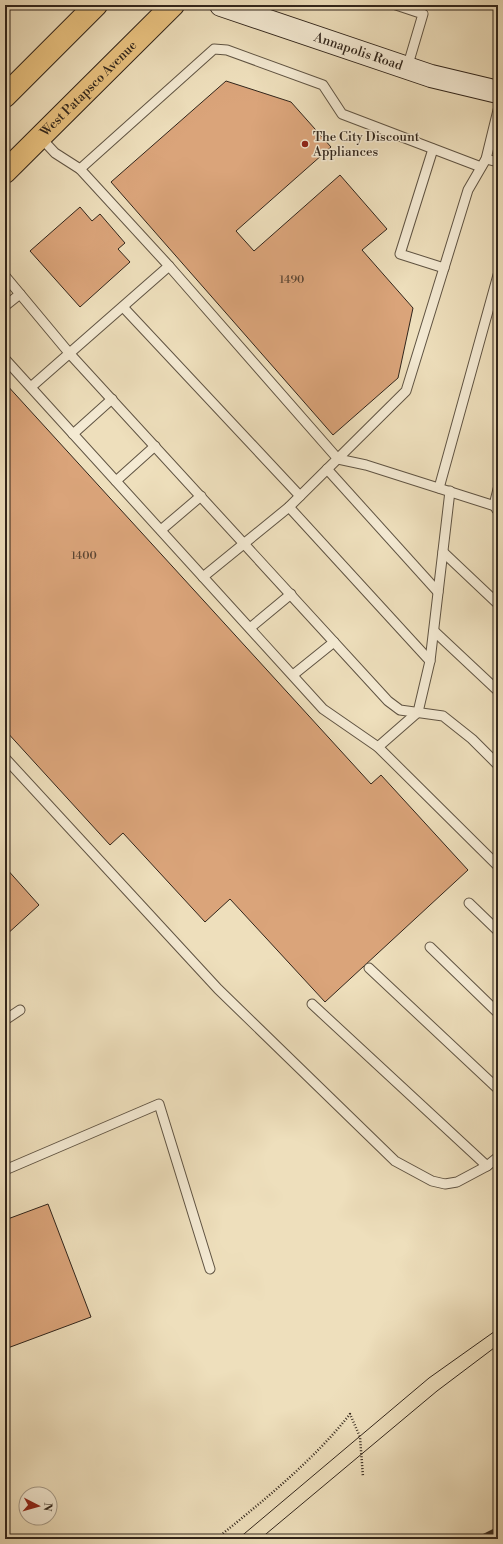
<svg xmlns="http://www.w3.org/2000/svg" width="503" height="1544" font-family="'Libre Bodoni',serif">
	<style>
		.building { fill: #daa47a; stroke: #31251b }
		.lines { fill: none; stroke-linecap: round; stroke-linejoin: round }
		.lane-casing { stroke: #605443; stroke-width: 11 }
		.secondary-casing { stroke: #31251b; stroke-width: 24 }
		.primary-casing { stroke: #31251b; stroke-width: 24 }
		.path { stroke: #31251b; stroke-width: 2.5; stroke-dasharray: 1 2; stroke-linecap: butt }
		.lane { stroke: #f4ead3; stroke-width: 9 }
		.secondary { stroke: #f4ead3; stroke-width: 22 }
		.primary { stroke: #e7c07e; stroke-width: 22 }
		.tram { stroke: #31251b; stroke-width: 1 }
		.rail-casing { stroke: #31251b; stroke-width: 4.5 }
		.rail { stroke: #f4ead3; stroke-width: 3; stroke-dasharray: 9; stroke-linecap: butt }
		.poi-dot { fill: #8f2418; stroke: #f4ead3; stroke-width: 1.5 }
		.labels { text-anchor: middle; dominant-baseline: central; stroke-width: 3; stroke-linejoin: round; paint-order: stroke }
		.number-label { font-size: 11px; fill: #5b4533 }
		.street-label { font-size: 13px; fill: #31251b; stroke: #f4ead3 }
		.poi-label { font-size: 13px; fill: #31251b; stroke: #f4ead3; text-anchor: start }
	</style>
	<rect width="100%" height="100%" fill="#eedfbc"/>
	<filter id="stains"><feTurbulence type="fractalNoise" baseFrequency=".005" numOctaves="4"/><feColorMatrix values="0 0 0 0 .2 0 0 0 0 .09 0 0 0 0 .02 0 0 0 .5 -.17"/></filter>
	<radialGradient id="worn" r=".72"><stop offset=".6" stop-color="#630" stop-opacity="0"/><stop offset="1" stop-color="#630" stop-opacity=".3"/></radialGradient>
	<g class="building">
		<path d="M226 81 291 102 331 147 236 231 254 251 340 175 387 229 362 250 413 308 398 378 333 435 111 182Z"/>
		<path d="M80 207 92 221 100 214 125 243 118 249 130 262 80 307 30 251Z"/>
		<path d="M5 383 371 784 381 775 468 870 325 1002 230 899 205 922 123 833 110 845 5 730Z"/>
		<path d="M5 867 39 905 5 936Z"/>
		<path d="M48 1204 91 1317 5 1349V1220Z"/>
	</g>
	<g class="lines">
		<defs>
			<g id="lane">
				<path d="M396 5 423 14 407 68"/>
				<path d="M41 138 55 153 80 169 169 266 338 459 366 465 498 507"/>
				<path d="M433 149 400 254 444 268"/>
				<path d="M486 159 498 162"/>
				<path d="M80 169 214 49 227 50 323 85 342 114 481 167"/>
				<path d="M5 276 70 354 388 701 400 710 443 716 472 739 498 765"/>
				<path d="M5 306 20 294"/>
				<path d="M123 307 300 496"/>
				<path d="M5 359 323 709 378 747 498 866"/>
				<path d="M31 387 169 266"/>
				<path d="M73 434 112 399"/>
				<path d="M327 469 438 592"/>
				<path d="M116 481 155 446"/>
				<path d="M439 488 498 275"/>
				<path d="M289 507 430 661"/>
				<path d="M497 510 494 505 498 489"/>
				<path d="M161 530 201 496"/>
				<path d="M443 552 498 604"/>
				<path d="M203 577 289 507 406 391 468 190 486 159 498 110"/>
				<path d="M250 628 291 594"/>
				<path d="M434 631 498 691"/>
				<path d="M293 675 334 642"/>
				<path d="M378 747 418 712 430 661 450 491"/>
				<path d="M5 758 218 989 395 1161 432 1181 445 1184 457 1182 487 1166 498 1157"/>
				<path d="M469 903 498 931"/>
				<path d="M430 947 498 1013"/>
				<path d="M369 968 498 1089"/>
				<path d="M312 1004 487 1166"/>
				<path d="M5 1020 20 1010"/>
				<path d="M5 1170 159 1104 210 1269"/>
			</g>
			<g id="secondary">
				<path id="s1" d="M221 5 431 76 498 92"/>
			</g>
			<g id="primary">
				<path d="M5 96 96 5"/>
				<path id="s2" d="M5 172 173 5"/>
			</g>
		</defs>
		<use href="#lane" class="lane-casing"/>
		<use href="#secondary" class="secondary-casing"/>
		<use href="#primary" class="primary-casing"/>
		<path class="path" d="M216 1539C262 1502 314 1460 350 1414L360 1437 363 1477"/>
		<use href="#lane" class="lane"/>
		<use href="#secondary" class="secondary"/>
		<use href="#primary" class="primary"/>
		<g class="tram">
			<path d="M238 1539 429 1378 498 1329"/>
			<path d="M260 1539 437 1391 498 1345"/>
		</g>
		<defs>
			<path id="rail" d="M478 1539 498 1529"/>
		</defs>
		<use href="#rail" class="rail-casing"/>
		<use href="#rail" class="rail"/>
	</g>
	<circle class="poi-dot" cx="305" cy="144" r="4"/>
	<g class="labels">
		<g class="number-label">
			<text x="292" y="280">1490</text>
			<text x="84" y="556">1400</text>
		</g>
		<g class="street-label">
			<text stroke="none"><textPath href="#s1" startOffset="145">Annapolis Road</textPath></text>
			<text stroke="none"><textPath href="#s2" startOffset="118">West Patapsco Avenue</textPath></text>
		</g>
		<g class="poi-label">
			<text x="313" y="137">The City Discount<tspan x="313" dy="15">Appliances</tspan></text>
		</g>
	</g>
	<rect width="503" height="1544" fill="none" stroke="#eedfbc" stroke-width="20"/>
	<rect x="6" y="6" width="491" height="1532" fill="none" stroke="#31251b" stroke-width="2"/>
	<rect x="10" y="10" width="483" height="1524" fill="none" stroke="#31251b"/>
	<g transform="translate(38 1506) rotate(96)"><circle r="19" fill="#f4ead3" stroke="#a69b89"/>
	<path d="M0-3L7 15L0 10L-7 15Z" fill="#8f2418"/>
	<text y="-6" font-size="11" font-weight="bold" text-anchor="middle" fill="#31251b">N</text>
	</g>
	<rect width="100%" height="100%" filter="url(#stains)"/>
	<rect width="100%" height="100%" fill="url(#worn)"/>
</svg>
